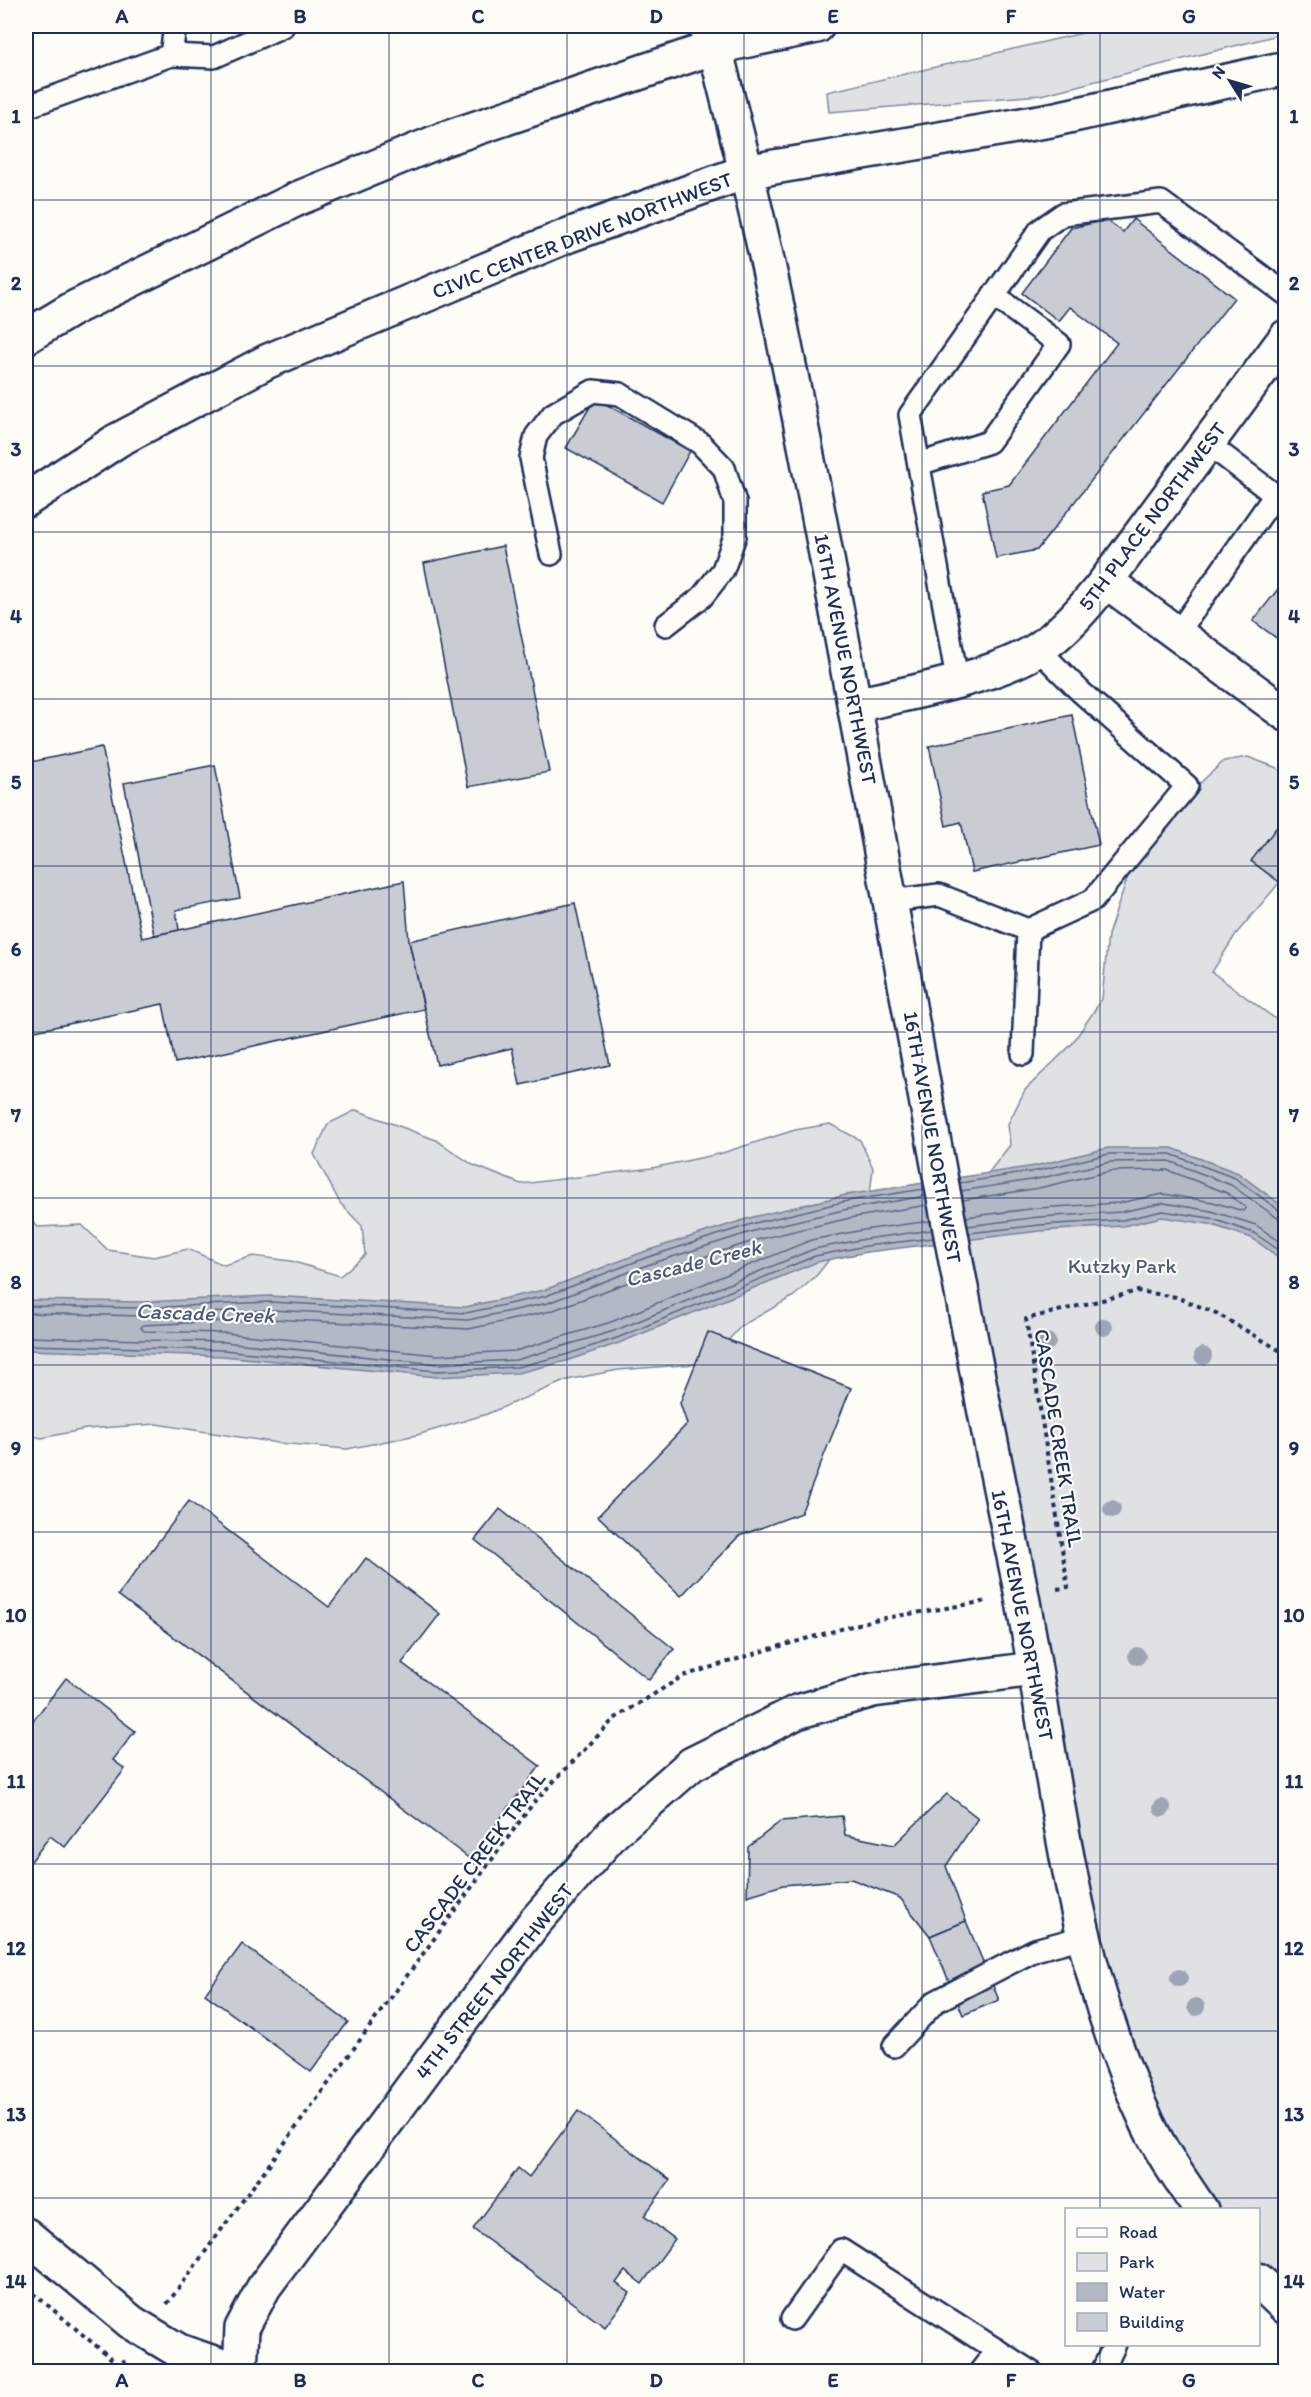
<svg xmlns="http://www.w3.org/2000/svg" width="1311" height="2397" font-family="Itim,sans-serif">
	<style>
		.green { fill: #e0e1e3; stroke: #7e88a0; stroke-width: 1.5 }
		.water { fill: #b3b8c5; stroke: #76819c; stroke-width: 1.5 }
		.lines { fill: none; stroke-linecap: round; stroke-linejoin: round }
		.shore { stroke: #586687; stroke-width: 1.5 }
		.building { fill: #c9ccd3; stroke: #1b2f5e; stroke-width: 1.5 }
		.service-casing { stroke: #1b2f5e; stroke-width: 26 }
		.minor-casing { stroke: #1b2f5e; stroke-width: 38 }
		.tertiary-casing { stroke: #1b2f5e; stroke-width: 38 }
		.primary-casing { stroke: #1b2f5e; stroke-width: 38 }
		.path { stroke: #1b2f5e; stroke-width: 4; stroke-dasharray: 4.5 4.5; stroke-linecap: butt }
		.service { stroke: #fdfcf7; stroke-width: 21 }
		.minor { stroke: #fdfcf7; stroke-width: 33 }
		.tertiary { stroke: #fdfcf7; stroke-width: 33 }
		.primary { stroke: #fdfcf7; stroke-width: 33 }
		.tree { fill: #9ca4b5 }
		.grid { fill: none; stroke: #1b2f5e; stroke-width: 1.5; stroke-opacity: 0.55 }
		.labels { text-anchor: middle; dominant-baseline: central; stroke-width: 4.5; stroke-linejoin: round; paint-order: stroke }
		.street-label { font-size: 21px; fill: #1b2f5e; stroke: #fdfcf7 }
		.park-label { font-size: 21px; fill: #4c5c7f; stroke: #fdfcf7 }
		.water-label { font-size: 22px; font-style: italic; fill: #49587d; stroke: #fdfcf7 }
		.neatline { fill: none; stroke: #1b2f5e; stroke-width: 2 }
		.grid-label { font-size: 20px; text-anchor: middle; font-weight: bold; fill: #1b2f5e }
	</style>
	<rect width="100%" height="100%" fill="#fdfcf7"/>
	<filter id="ink" filterUnits="userSpaceOnUse"><feTurbulence type="fractalNoise" baseFrequency=".0167" numOctaves="2"/><feDisplacementMap in="SourceGraphic" scale="12" xChannelSelector="R" yChannelSelector="G"/><feConvolveMatrix kernelMatrix="1 2 1 2 8 2 1 2 1" color-interpolation-filters="sRGB"/></filter>
	<g filter="url(#ink)">
		<g class="green">
			<path d="M1113 26H1285L1286 33 1041 95 829 112 827 92Z"/>
			<path d="M1248 757 1277 768 1285 776V876L1236 934 1212 972 1285 1026V2305L1259 2279 1258 2210 1201 2209 1128 2078 948 1225 1010 1145 1008 1124 1025 1090 1072 1044 1102 999 1108 935 1132 864 1186 796 1224 761Z"/>
			<path d="M356 1110 436 1140 473 1165 521 1184 652 1168 719 1154 795 1130 830 1124 860 1140 873 1168 868 1210 817 1275 794 1296 741 1326 708 1363 618 1370 567 1380 487 1414 417 1435 347 1449 278 1443 156 1424 86 1429 42 1438 26 1435V1216L38 1227 82 1225 108 1250 154 1257 188 1249 224 1265 253 1256 291 1261 340 1276 365 1255 362 1226 340 1203 314 1154 328 1124Z"/>
		</g>
		<path class="water" d="M1108 1148H1172L1238 1173 1285 1208V1262L1252 1238 1209 1224 1162 1217 1123 1226 1040 1231 867 1252 817 1262 619 1343 566 1361 518 1373 437 1377 223 1356 26 1350V1300L142 1302 270 1296 465 1307 544 1290 646 1251 753 1217 846 1195 1035 1166Z"/>
		<g class="lines">
			<g class="shore">
				<path d="M960 1183 1036 1171 1109 1154H1170L1235 1178 1280 1211 1286 1212"/>
				<path d="M961 1191 1037 1179 1110 1162 1169 1161 1231 1185 1276 1217 1286 1220"/>
				<path d="M963 1200 1039 1188 1111 1171 1167 1170 1227 1193 1246 1208 1243 1211 1213 1202 1163 1194 1119 1203 1038 1208 966 1217"/>
				<path d="M927 1205 850 1218 760 1239 653 1273 551 1311 469 1329 271 1319 143 1325 141 1328 144 1331 225 1333 437 1355 515 1351 611 1322 811 1240 863 1230 930 1221"/>
				<path d="M968 1226 1039 1217 1121 1212 1164 1203 1211 1211 1256 1225 1286 1246"/>
				<path d="M969 1233 1040 1225 1122 1220 1163 1211 1210 1218 1254 1233 1286 1255"/>
				<path d="M26 1306 142 1308 270 1302 466 1313 546 1296 648 1257 755 1223 847 1201 924 1189"/>
				<path d="M26 1313 142 1316 270 1310 468 1320 548 1303 650 1264 757 1230 848 1209 926 1196"/>
				<path d="M26 1337 224 1342 437 1364 516 1360 614 1331 814 1249 865 1239 932 1230"/>
				<path d="M26 1345 223 1350 436 1371 517 1367 565 1355 617 1338 815 1256 866 1246 933 1238"/>
			</g>
		</g>
		<g class="building">
			<path d="M1133 219 1234 298 1037 550 996 558 982 491 1009 485 1117 343 1070 307 1059 321 1022 293 1071 228 1106 220 1123 232Z"/>
			<path d="M595 398 690 451 662 502 566 448Z"/>
			<path d="M503 546 549 772 468 787 424 563Z"/>
			<path d="M1286 579V645L1253 621Z"/>
			<path d="M1072 715 1099 845 972 872 961 822 946 826 929 746Z"/>
			<path d="M102 747 142 938 404 881 409 941 424 1009 175 1063 163 1004 30 1032 26 1008V763Z"/>
			<path d="M215 765 240 898 176 910 179 930 154 935 124 783Z"/>
			<path d="M1276 828 1286 835V887L1251 861Z"/>
			<path d="M575 903 610 1065 520 1085 512 1048 437 1065 409 941Z"/>
			<path d="M708 1332 851 1388 801 1513 739 1536 681 1596 598 1516 687 1424 680 1403Z"/>
			<path d="M189 1501 329 1607 366 1558 440 1614 402 1663 540 1766 470 1859 118 1595Z"/>
			<path d="M500 1509 674 1649 649 1680 475 1540Z"/>
			<path d="M66 1678 135 1731 113 1760 125 1769 65 1847 50 1836 26 1868V1730Z"/>
			<path d="M947 1794 978 1818 946 1866 966 1921 930 1936 900 1898 851 1879 783 1885 747 1896 748 1847 781 1821 842 1816 845 1835 894 1845Z"/>
			<path d="M966 1921 999 2000 963 2015 930 1936Z"/>
			<path d="M242 1944 348 2022 311 2072 205 1994Z"/>
			<path d="M578 2111 670 2180 644 2216 675 2239 642 2284 625 2271 616 2283 630 2293 605 2327 473 2229 518 2168 529 2177Z"/>
		</g>
		<g class="lines">
			<defs>
				<g id="service">
					<path d="M171 55 175 26"/>
					<path d="M26 107 171 55 214 57 283 26"/>
					<path d="M919 464 989 442 1059 344 993 295"/>
					<path d="M551 554 531 458 536 436 553 414 593 391 620 394 700 443 724 468 735 502V536L723 570 702 597 666 625"/>
					<path d="M1177 634 1275 495 1207 443"/>
					<path d="M957 679 910 415 1040 230 1063 214 1161 202 1286 294"/>
					<path d="M890 901 939 895 1028 930 1023 1054"/>
					<path d="M1028 930 1093 900 1187 786 1081 692 1038 649"/>
					<path d="M894 2046 935 2002 1035 1950 1083 1937"/>
					<path d="M792 2319 841 2250 1031 2372"/>
					<path d="M980 2372 997 2350"/>
					<path d="M1102 2372 1115 2344"/>
				</g>
				<g id="minor">
					<path d="M705 26 715 47"/>
					<path d="M1106 581 1286 714"/>
					<path d="M855 705C906 694 994 677 1037 650 1064 632 1086 606 1106 581L1286 337"/>
					<path d="M26 2235 131 2322 179 2351 240 2372"/>
				</g>
				<g id="tertiary">
					<path d="M715 47C735 130 758 213 775 297 863 720 929 1148 1017 1571 1055 1756 1066 1951 1148 2124 1162 2154 1182 2182 1201 2210"/>
					<path d="M1258 2280 1286 2307"/>
					<path d="M240 2372 242 2328 264 2287 534 1923 614 1832 692 1764 797 1712 873 1690 1034 1669"/>
				</g>
				<g id="primary">
					<path d="M26 337 74 308 299 198 444 139 715 47 817 26"/>
					<path d="M26 500 118 440 268 361 569 235 745 172 1051 120 1286 68"/>
				</g>
			</defs>
			<use href="#service" class="service-casing"/>
			<use href="#minor" class="minor-casing"/>
			<use href="#tertiary" class="tertiary-casing"/>
			<use href="#primary" class="primary-casing"/>
			<g class="path">
				<path d="M1057 1589 1068 1587 1026 1319 1138 1291 1176 1297 1216 1313 1286 1354"/>
				<path d="M26 2287 119 2365 125 2360"/>
				<path d="M167 2304 534 1802 614 1719 683 1676 770 1649 873 1620 988 1601"/>
			</g>
			<use href="#service" class="service"/>
			<use href="#minor" class="minor"/>
			<use href="#tertiary" class="tertiary"/>
			<use href="#primary" class="primary"/>
		</g>
		<g class="tree">
			<circle cx="1104" cy="1327" r="9"/>
			<circle cx="1047" cy="1342" r="9"/>
			<circle cx="1203" cy="1356" r="9"/>
			<circle cx="1112" cy="1509" r="9"/>
			<circle cx="1137" cy="1656" r="9"/>
			<circle cx="1162" cy="1808" r="9"/>
			<circle cx="1179" cy="1978" r="9"/>
			<circle cx="1196" cy="2007" r="9"/>
		</g>
	</g>
	<path class="grid" d="M211 26V2372M389 26V2372M567 26V2372M744 26V2372M922 26V2372M1100 26V2210M26 200H1286M26 366H1286M26 532H1286M26 699H1286M26 866H1286M26 1032H1286M26 1198H1286M26 1365H1286M26 1532H1286M26 1698H1286M26 1864H1286M26 2031H1286M26 2198H1286M1100 2344V2372"/>
	<g class="labels">
		<g class="street-label">
			<text transform="translate(582 235) rotate(-21)">CIVIC CENTER DRIVE NORTHWEST</text>
			<text transform="translate(1152 516) rotate(-53)">5TH PLACE NORTHWEST</text>
			<text transform="translate(846 659) rotate(79)">16TH AVENUE NORTHWEST</text>
			<text transform="translate(933 1137) rotate(80)">16TH AVENUE NORTHWEST</text>
			<text transform="translate(1059 1438) rotate(81)">CASCADE CREEK TRAIL</text>
			<text transform="translate(1023 1615) rotate(79)">16TH AVENUE NORTHWEST</text>
			<text transform="translate(474 1862) rotate(-53)">CASCADE CREEK TRAIL</text>
			<text transform="translate(494 1981) rotate(-52)">4TH STREET NORTHWEST</text>
		</g>
		<g class="park-label">
			<text x="1122" y="1265">Kutzky Park</text>
		</g>
		<g class="water-label">
			<text transform="translate(693 1263) rotate(-14)">Cascade Creek</text>
			<text transform="translate(205 1313) rotate(2)">Cascade Creek</text>
		</g>
	</g>
	<rect width="1311" height="2397" fill="none" stroke="#fdfcf7" stroke-width="66"/>
	<rect x="1065" y="2208" width="195" height="138" fill="#fdfcf7" stroke="#a3aaba" stroke-width="1.5"/>
	<rect x="1077" y="2228" width="30" height="9" fill="#fdfcf7" stroke="#a3aaba" stroke-width="1.5"/>
	<text x="1119" y="2238" font-size="18" fill="#1b2f5e">Road</text>
	<rect x="1077" y="2253" width="30" height="18" fill="#e0e1e3" stroke="#a3aaba" stroke-width="1.5"/>
	<text x="1119" y="2268" font-size="18" fill="#1b2f5e">Park</text>
	<rect x="1077" y="2283" width="30" height="18" fill="#b3b8c5" stroke="#a3aaba" stroke-width="1.5"/>
	<text x="1119" y="2298" font-size="18" fill="#1b2f5e">Water</text>
	<rect x="1077" y="2313" width="30" height="18" fill="#c9ccd3" stroke="#a3aaba" stroke-width="1.5"/>
	<text x="1119" y="2328" font-size="18" fill="#1b2f5e">Building</text>
	<g transform="translate(1230 81) rotate(307)" stroke="#fdfcf7" stroke-width="4.5" paint-order="stroke">
	<path d="M0-4.5L10 22L0 15L-10 22Z" fill="#1b2f5e"/>
	<text y="-9" font-size="16" font-weight="bold" text-anchor="middle" fill="#1b2f5e">N</text>
	</g>
	<rect x="33" y="33" width="1245" height="2331" class="neatline"/>
	<g class="grid-label">
		<text x="122" y="23">A</text>
		<text x="300" y="23">B</text>
		<text x="478" y="23">C</text>
		<text x="656" y="23">D</text>
		<text x="833" y="23">E</text>
		<text x="1011" y="23">F</text>
		<text x="1189" y="23">G</text>
		<text x="16" y="123">1</text>
		<text x="1294" y="123">1</text>
		<text x="16" y="290">2</text>
		<text x="1294" y="290">2</text>
		<text x="16" y="456">3</text>
		<text x="1294" y="456">3</text>
		<text x="16" y="623">4</text>
		<text x="1294" y="623">4</text>
		<text x="16" y="789">5</text>
		<text x="1294" y="789">5</text>
		<text x="16" y="956">6</text>
		<text x="1294" y="956">6</text>
		<text x="16" y="1122">7</text>
		<text x="1294" y="1122">7</text>
		<text x="16" y="1289">8</text>
		<text x="1294" y="1289">8</text>
		<text x="16" y="1455">9</text>
		<text x="1294" y="1455">9</text>
		<text x="16" y="1622">10</text>
		<text x="1294" y="1622">10</text>
		<text x="16" y="1788">11</text>
		<text x="1294" y="1788">11</text>
		<text x="16" y="1955">12</text>
		<text x="1294" y="1955">12</text>
		<text x="16" y="2121">13</text>
		<text x="1294" y="2121">13</text>
		<text x="16" y="2288">14</text>
		<text x="1294" y="2288">14</text>
		<text x="122" y="2387">A</text>
		<text x="300" y="2387">B</text>
		<text x="478" y="2387">C</text>
		<text x="656" y="2387">D</text>
		<text x="833" y="2387">E</text>
		<text x="1011" y="2387">F</text>
		<text x="1189" y="2387">G</text>
	</g>
</svg>
